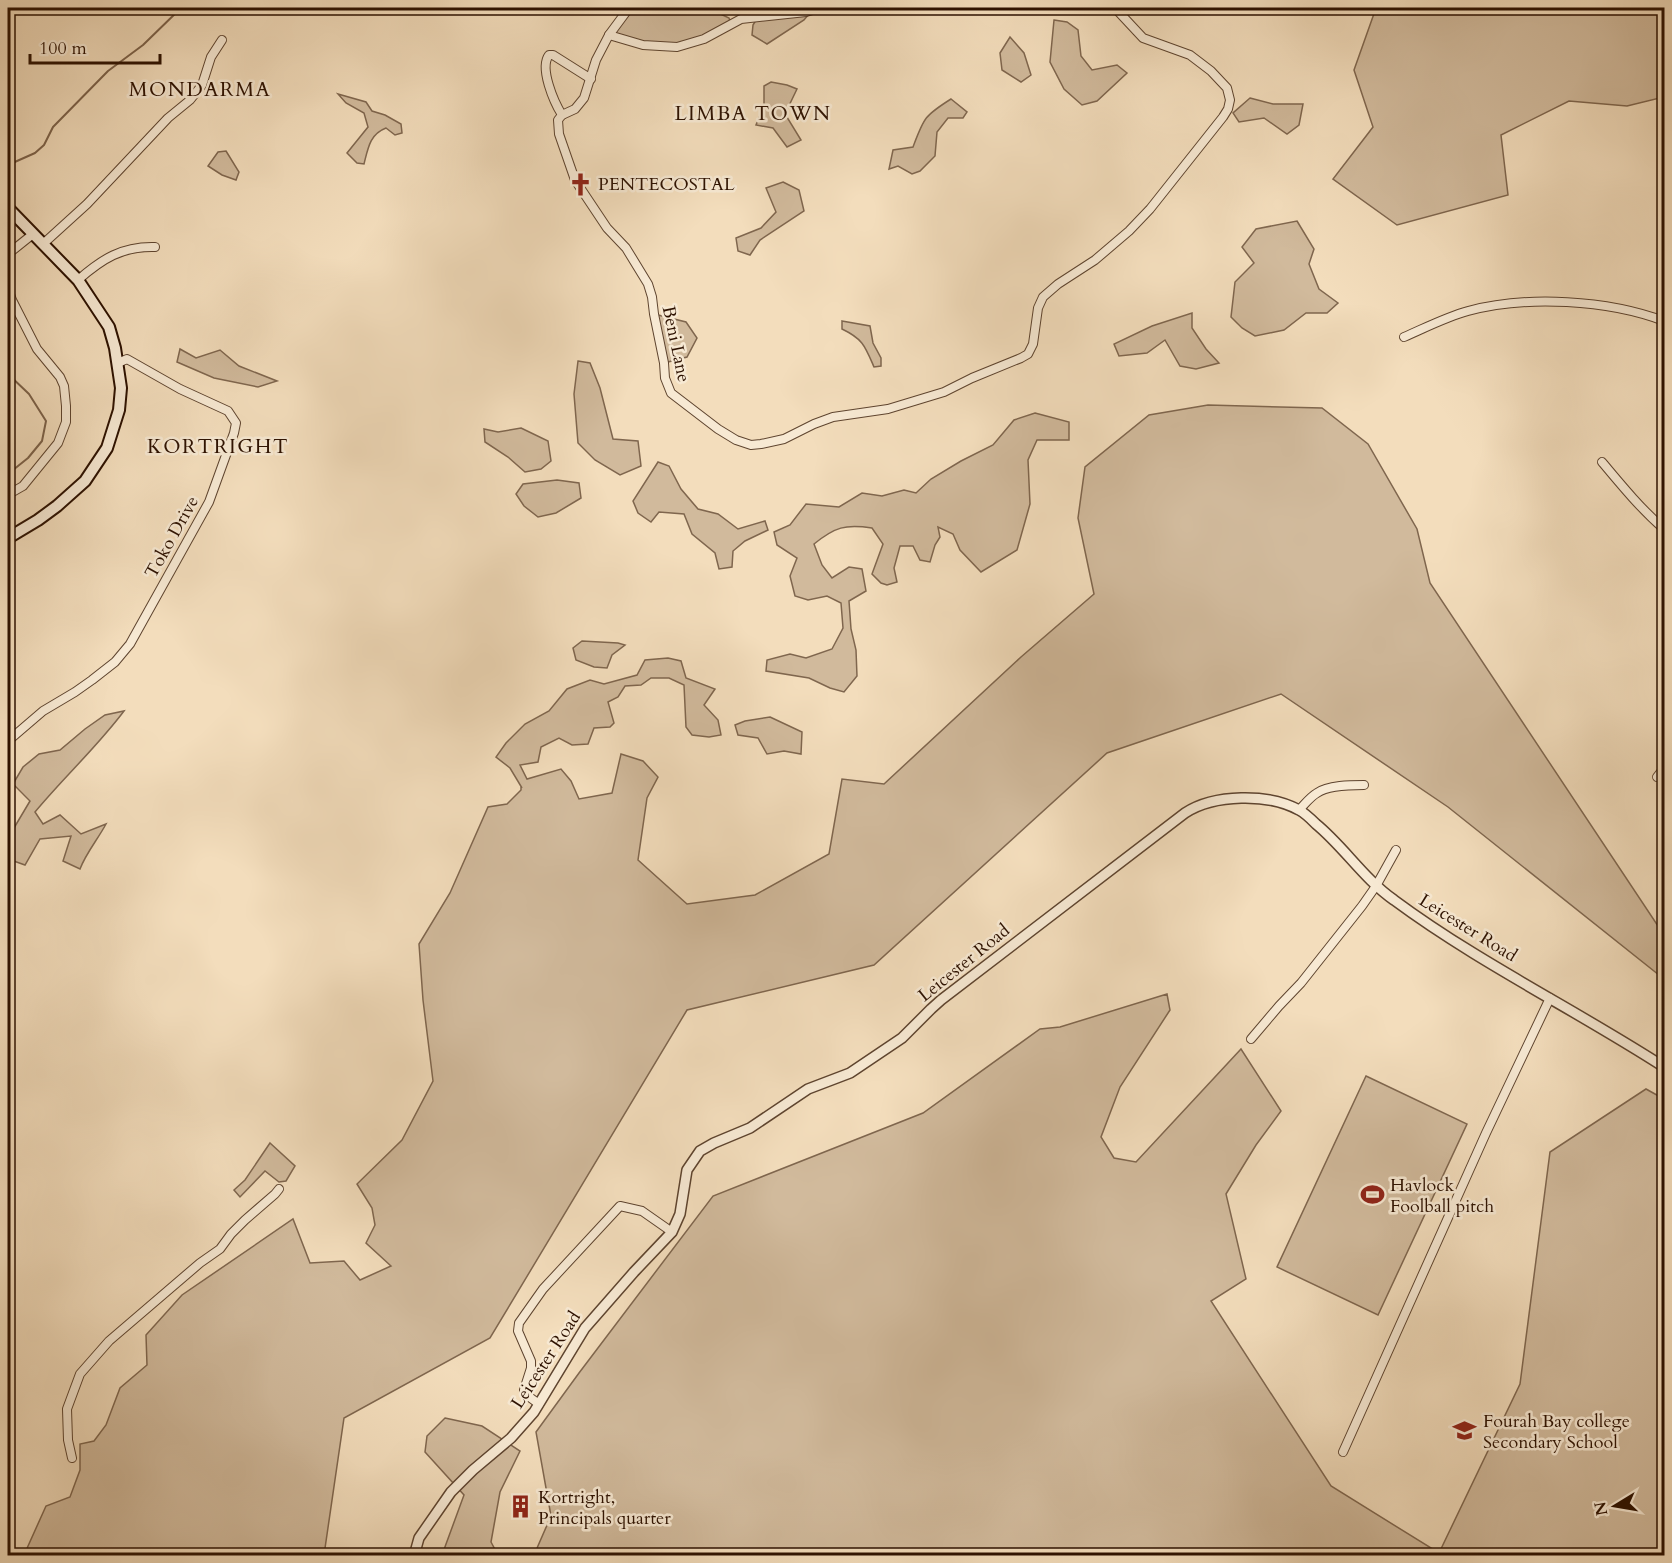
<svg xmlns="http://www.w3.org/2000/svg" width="1672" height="1563" font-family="Cardo,serif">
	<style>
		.green { fill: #d1ba9c; stroke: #7f664e; stroke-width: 1.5 }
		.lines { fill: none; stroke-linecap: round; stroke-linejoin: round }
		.stream { stroke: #7c624a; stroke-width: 2 }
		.minor-casing { stroke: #5e442f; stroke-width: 10 }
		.tertiary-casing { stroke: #5e442f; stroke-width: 12 }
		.secondary-casing { stroke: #2d1100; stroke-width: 14 }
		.minor { stroke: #f7e9d3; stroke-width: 8 }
		.tertiary { stroke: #f7e9d3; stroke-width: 9 }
		.secondary { stroke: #f7e9d3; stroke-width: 10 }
		.labels { text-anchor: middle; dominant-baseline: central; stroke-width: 5; stroke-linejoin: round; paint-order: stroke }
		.poi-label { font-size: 18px; fill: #2d1100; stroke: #f7e9d3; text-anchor: start }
		.street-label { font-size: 18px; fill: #2d1100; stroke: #f7e9d3 }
		.neighbourhood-label { font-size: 20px; letter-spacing: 1.5px; fill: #2d1100; stroke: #f7e9d3 }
	</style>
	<rect width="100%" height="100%" fill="#f3ddbc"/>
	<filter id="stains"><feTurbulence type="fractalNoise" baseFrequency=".00333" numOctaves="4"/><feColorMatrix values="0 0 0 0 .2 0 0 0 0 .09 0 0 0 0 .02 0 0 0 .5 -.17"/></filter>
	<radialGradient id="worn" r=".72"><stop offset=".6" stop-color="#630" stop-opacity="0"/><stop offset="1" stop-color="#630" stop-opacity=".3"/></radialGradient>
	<g class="green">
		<path d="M629 8H708L729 18 731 24 704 39 658 47 609 35Z"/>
		<path d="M763 8H814L804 20 767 44 752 35 753 25Z"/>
		<path d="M1376 8H1664V97L1627 106 1569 101 1501 135 1508 195 1397 225 1333 179 1373 127 1354 70Z"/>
		<path d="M1054 20 1067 22 1078 30 1081 56 1092 70 1117 65 1127 73 1097 101 1082 105 1064 89 1050 62Z"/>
		<path d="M1010 37 1024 53 1031 75 1021 82 1002 70 1000 53Z"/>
		<path d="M771 82 787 85 797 89 785 114 801 140 787 147 773 128 756 125 764 106V86Z"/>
		<path d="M338 94 366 102 372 111 385 115 401 124 402 133 395 135 386 128C370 134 368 148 364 164L357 163 347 153 368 127 364 113 346 103Z"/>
		<path d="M1250 98 1273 104H1303L1299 125 1287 134 1264 118 1239 122 1233 113Z"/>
		<path d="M951 99 967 112 963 118H948L937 132 935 156 920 171 912 174 898 166 889 169 893 150 913 147C924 118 924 116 951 99Z"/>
		<path d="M226 151 239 172 236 180 222 175 208 166 218 152Z"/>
		<path d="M783 182 799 190 804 211 760 240 750 255 738 251 736 238 761 228 776 212 766 188Z"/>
		<path d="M1297 221 1314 249 1309 264 1319 289 1338 303 1327 313H1306L1284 330 1255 336 1242 328 1231 317 1235 282 1254 263 1242 247 1256 229Z"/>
		<path d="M1192 313V328L1206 349 1219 363 1196 369 1180 366 1165 340 1147 353 1119 356 1114 344 1152 326Z"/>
		<path d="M654 314 686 322 697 338 687 357 664 363Z"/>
		<path d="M842 321 870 326 873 343 881 358V366L874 367C865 346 863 339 842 329Z"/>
		<path d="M180 349 196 358 220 350 239 366 277 381 258 387 214 378 177 362Z"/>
		<path d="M578 361 590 363 600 388 613 439 638 441 641 466 620 475 595 460 578 443 574 394Z"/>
		<path d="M1208 405 1322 408 1368 444 1417 529 1430 583 1664 935V979L1448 807 1281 694 1107 753 874 965 687 1010 490 1338 344 1418 324 1555H24L46 1506 70 1497 80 1470V1444L94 1441 106 1425 120 1388 147 1365 146 1335 182 1295 293 1219 310 1263 344 1261 360 1280 391 1266 366 1243 375 1225 372 1208 357 1184 402 1140 433 1081 423 1000 419 944 450 893 488 807 507 804 521 790V787L522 788 510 768 496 757 506 743 525 724 549 711 567 689 590 680 604 684 637 675 645 660 668 658 681 661 686 678 715 689 704 705 718 720 721 735 709 737 692 735 686 727 684 685 669 678H651L641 685 625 686 618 697 608 702 614 723 610 727 594 728 588 744 572 745 559 738 541 747 538 762 520 765 527 779 561 769 571 781 579 799 612 793 621 754 643 761 658 777 647 798 638 860 687 904 755 895 829 854 842 779 884 784 1021 657 1094 594 1078 518 1085 467 1149 415Z"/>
		<path d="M1035 413 1069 422V440H1037L1028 460 1030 504 1017 550 981 572 960 550 953 534 938 527 940 537 935 545 930 562 920 560 913 546H900L894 568 897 582 887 585 881 583 872 574 883 544 872 528C845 524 835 527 814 544L822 565 832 578 849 567 862 569 866 591 849 601 851 629 856 650 857 676 844 692 830 688 809 678 766 671 767 660 790 654 806 658 832 649 843 628 841 603 827 596 808 600 795 596 790 576 797 558 777 545 774 532 790 525 806 504 839 507 862 493 882 496 904 490 916 493 931 479 961 461 993 445 1014 420Z"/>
		<path d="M521 428 548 441 551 461 541 469 525 472 508 457 485 442 484 429 498 432Z"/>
		<path d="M658 462 669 466 681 489 698 509 718 514 738 529 765 521 768 530 745 541 733 551 732 567 719 569 715 553 692 534 684 514 659 512 651 522 638 513 633 501Z"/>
		<path d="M557 480 579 483 581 498 556 513 538 517 524 506 516 494 523 484Z"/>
		<path d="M582 641 618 643 625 645 612 655 607 668 594 667 576 660 573 648Z"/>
		<path d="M124 711C97 747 64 777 35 812L43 824 60 815 81 834 106 824C98 839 86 853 80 869L63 861 71 836 40 839 25 865 8 859V832L11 833 30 801 13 784 23 767 39 754 60 750 85 729 105 715Z"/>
		<path d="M770 717 802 732 801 754 784 751 767 754 758 738 738 735 735 725 745 721Z"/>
		<path d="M1167 994 1170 1010 1120 1087 1101 1137 1114 1158 1136 1162 1241 1049 1281 1111 1256 1145 1226 1194 1246 1279 1211 1301 1331 1486 1439 1553 1520 1384 1550 1152 1646 1089 1664 1099V1555H534L551 1516 536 1432 579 1373 713 1196 923 1113 1040 1029 1060 1027Z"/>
		<path d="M1366 1076 1467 1124 1378 1315 1277 1267Z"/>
		<path d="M270 1143 295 1166 286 1181 279 1182 265 1171 240 1197 234 1190 245 1180Z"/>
		<path d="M445 1418 482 1426 520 1451 500 1492 491 1542 498 1555H442L464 1495 425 1452 427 1436Z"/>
	</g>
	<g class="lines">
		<g class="stream">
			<path d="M8 165 35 153 44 145 53 127 108 71 143 45 181 8"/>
			<path d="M8 374 29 394 46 421 42 441 28 458 8 474"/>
		</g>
		<defs>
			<g id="minor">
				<path d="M629 8 609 35 596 60 584 98 575 109 562 115 558 120 559 134 575 180 607 228 626 248 648 284 652 297 654 314 664 363 665 378 671 393 718 429 736 440 751 445 761 444 784 439 814 424 833 417 888 409 944 392 972 378 1021 358 1028 354 1033 344 1038 308 1043 297 1058 284 1095 260 1129 231 1150 209 1223 117 1228 109 1230 100 1227 88 1211 71 1190 55 1143 38 1115 8"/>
				<path d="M609 35 643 45 677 47 704 39 741 19 806 12 819 8"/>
				<path d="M562 115C554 102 539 68 549 55H553L591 79"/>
				<path d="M43 244 87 204 168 118 190 100 202 85 211 57 222 40"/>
				<path d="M8 254 33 234"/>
				<path d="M78 280C102 259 122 246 155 247"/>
				<path d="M8 288 12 300 37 349 60 377 64 386 66 406V422L58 443 23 486 9 494"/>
				<path d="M1404 337C1425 328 1446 317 1468 311 1527 295 1608 300 1664 321"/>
				<path d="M1602 462C1622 486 1641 509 1664 529"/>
				<path d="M8 741 43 711 75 692 92 680 115 662 130 644 209 502 234 433 236 423 228 411 180 389 127 359 118 363"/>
				<path d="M1657 777 1664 768"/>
				<path d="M1299 810C1305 804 1310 797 1317 793 1328 785 1351 785 1364 785"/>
				<path d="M1251 1039 1279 1006 1301 983 1362 906 1376 886 1396 850"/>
				<path d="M539 1404 528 1396 524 1390 531 1368V1361L518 1331 519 1323 543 1289 620 1206 642 1211 672 1232"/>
				<path d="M1343 1452 1486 1133 1550 998"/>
				<path d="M72 1458 68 1440 67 1409 80 1374 109 1341 200 1263 220 1249 231 1234 245 1220 275 1194 279 1189"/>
			</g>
			<path id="tertiary" d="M414 1556 419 1538 451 1492 473 1470 511 1438 534 1412 585 1328 634 1272 672 1232 680 1214 687 1170 700 1151 714 1143 750 1128 808 1089 850 1073 902 1038 931 1009 941 1000 1185 813C1214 794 1268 793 1299 810 1305 813 1311 819 1316 824 1344 847 1364 879 1394 900 1479 963 1576 1010 1664 1067"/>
			<path id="secondary" d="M8 208 78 280 109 327 115 348 121 388 119 410 107 448 85 481 57 506 38 520 8 538"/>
		</defs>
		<use href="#minor" class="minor-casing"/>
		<use href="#tertiary" class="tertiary-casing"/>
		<use href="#secondary" class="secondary-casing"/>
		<use href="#minor" class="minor"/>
		<use href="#tertiary" class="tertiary"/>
		<use href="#secondary" class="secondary"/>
	</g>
	<defs>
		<symbol id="church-bare" viewBox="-9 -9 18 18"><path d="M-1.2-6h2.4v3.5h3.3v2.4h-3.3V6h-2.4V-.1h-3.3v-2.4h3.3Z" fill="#8f2418" stroke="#f7e9d3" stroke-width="2.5" paint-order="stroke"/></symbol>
		<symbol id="stadium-bare" viewBox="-9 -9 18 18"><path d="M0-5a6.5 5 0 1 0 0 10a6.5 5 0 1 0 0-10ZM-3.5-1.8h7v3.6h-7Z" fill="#8f2418" stroke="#f7e9d3" stroke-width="2.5" paint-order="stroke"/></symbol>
		<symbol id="school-bare" viewBox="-9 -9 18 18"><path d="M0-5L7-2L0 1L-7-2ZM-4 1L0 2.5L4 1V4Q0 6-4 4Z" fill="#8f2418" stroke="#f7e9d3" stroke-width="2.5" paint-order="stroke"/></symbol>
		<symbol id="building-bare" viewBox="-9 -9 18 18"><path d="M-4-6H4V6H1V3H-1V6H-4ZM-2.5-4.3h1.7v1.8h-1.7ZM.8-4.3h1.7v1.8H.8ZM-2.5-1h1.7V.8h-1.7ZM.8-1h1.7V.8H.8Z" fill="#8f2418" stroke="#f7e9d3" stroke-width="2.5" paint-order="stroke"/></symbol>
	</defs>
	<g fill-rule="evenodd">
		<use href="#church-bare" x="564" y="168" width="33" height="33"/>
		<use href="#stadium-bare" x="1356" y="1178" width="33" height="33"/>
		<use href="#school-bare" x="1448" y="1414" width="33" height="33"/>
		<use href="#building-bare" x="504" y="1490" width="33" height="33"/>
	</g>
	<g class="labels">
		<g class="poi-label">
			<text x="598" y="184">PENTECOSTAL</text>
			<text x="1390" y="1185">Havlock<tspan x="1390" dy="21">Foolball pitch</tspan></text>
			<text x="1483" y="1421">Fourah Bay college<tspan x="1483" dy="21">Secondary School</tspan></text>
			<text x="538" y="1497">Kortright,<tspan x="538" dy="21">Principals quarter</tspan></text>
		</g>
		<g class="street-label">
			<text transform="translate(676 344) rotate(78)">Beni Lane</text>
			<text transform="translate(172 537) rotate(-61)">Toko Drive</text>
			<text transform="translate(1468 928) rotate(32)">Leicester Road</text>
			<text transform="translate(964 963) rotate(-39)">Leicester Road</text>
			<text transform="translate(546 1360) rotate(-57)">Leicester Road</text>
		</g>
		<g class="neighbourhood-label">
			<text x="200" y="89">MONDARMA</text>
			<text x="753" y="113">LIMBA TOWN</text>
			<text x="218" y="446">KORTRIGHT</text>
		</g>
	</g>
	<rect width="1672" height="1563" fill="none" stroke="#f3ddbc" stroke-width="30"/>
	<rect x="9" y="9" width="1654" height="1545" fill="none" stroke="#2d1100" stroke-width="3"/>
	<rect x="15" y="15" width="1642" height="1533" fill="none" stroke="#2d1100" stroke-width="1.5"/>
	<g transform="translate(1615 1506) rotate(259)" stroke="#f7e9d3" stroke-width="4.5" paint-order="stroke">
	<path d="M0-4.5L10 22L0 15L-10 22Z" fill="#2d1100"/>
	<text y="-9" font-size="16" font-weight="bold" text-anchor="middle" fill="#2d1100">N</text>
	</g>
	<path d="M30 54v9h130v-9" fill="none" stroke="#2d1100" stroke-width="3"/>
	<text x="39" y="54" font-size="18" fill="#2d1100" stroke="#f7e9d3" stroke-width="4.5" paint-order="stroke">100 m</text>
	<rect width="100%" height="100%" filter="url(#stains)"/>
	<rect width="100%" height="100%" fill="url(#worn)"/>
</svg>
